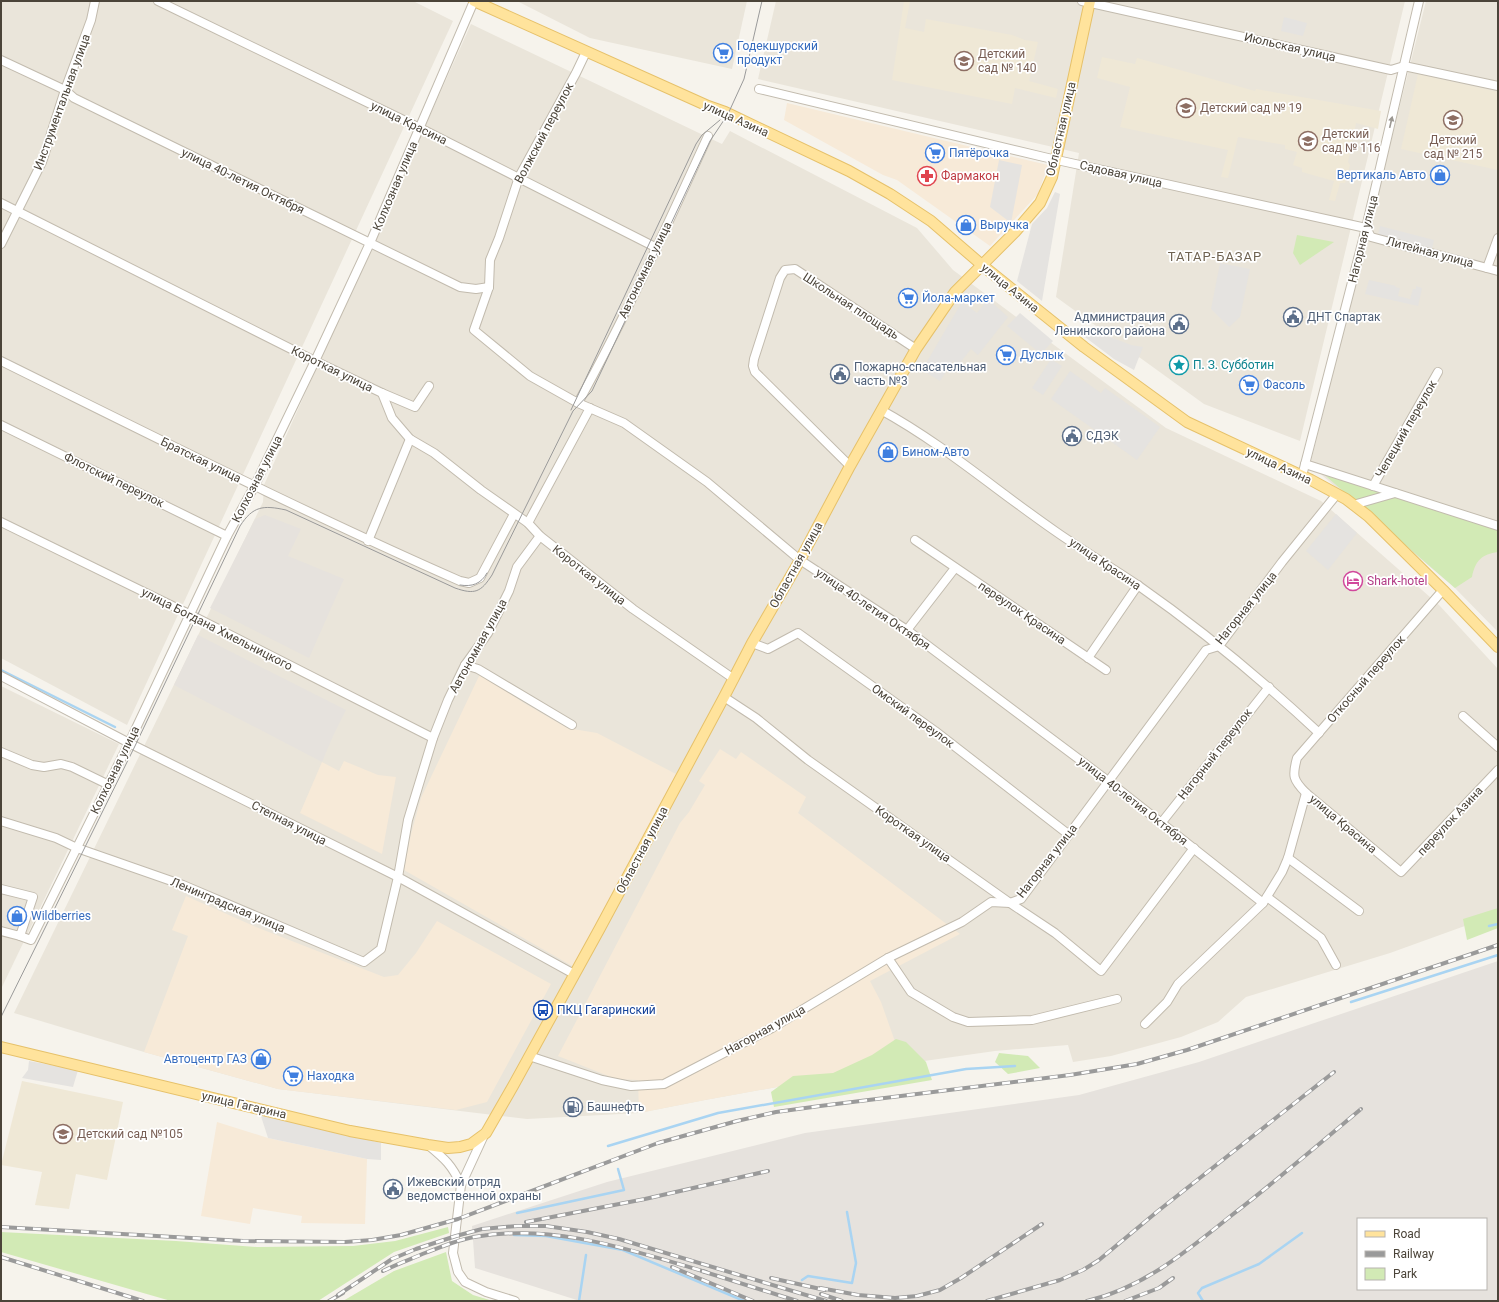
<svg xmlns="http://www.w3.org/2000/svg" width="1499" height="1302" font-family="Roboto,sans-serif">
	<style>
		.residential { fill: #eae5da }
		.commercial { fill: #f7ead8 }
		.industrial { fill: #e6e2dd; fill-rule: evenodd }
		.education { fill: #efe8d6 }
		.green { fill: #d2eab5 }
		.parking { fill: #e5e3e0 }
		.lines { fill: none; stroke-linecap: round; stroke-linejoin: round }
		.stream { stroke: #a9d4f2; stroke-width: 2.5 }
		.minor-casing { stroke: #c2bbae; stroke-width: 10 }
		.major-casing { stroke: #e6c16a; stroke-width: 12 }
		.minor { stroke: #fff; stroke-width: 8 }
		.major { stroke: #ffe39c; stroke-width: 10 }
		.tram { stroke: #9a9a9a; stroke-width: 1 }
		.rail-casing { stroke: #9a9a9a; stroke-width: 4 }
		.rail { stroke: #fff; stroke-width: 2.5; stroke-dasharray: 8; stroke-linecap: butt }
		.oneway { fill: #9c9892 }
		.labels { text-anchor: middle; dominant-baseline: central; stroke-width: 3.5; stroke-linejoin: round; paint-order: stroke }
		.shop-label { font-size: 12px; fill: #366cbe; stroke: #fff; text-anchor: start }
		.street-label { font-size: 12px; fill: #4b4439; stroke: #fff }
		.education-label { font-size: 12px; fill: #785e54; stroke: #fff; text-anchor: start }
		.health-label { font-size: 12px; fill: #be3a42; stroke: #fff; text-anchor: start }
		.service-label { font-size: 12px; fill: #4e5e75; stroke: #fff; text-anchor: start }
		.culture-label { font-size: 12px; fill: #0d838f; stroke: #fff; text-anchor: start }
		.hotel-label { font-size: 12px; fill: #b23c85; stroke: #fff; text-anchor: start }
		.transit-label { font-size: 12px; fill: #164399; stroke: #fff; text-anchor: start }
		.neighbourhood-label { font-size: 13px; letter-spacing: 1px; fill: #6e6250; stroke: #fff }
	</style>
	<rect width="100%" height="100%" fill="#f6f3ec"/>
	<g class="residential">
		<path d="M1 1H413L453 21 127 725 1 658Z"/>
		<path d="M517 1H747L732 69 590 38Z"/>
		<path d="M776 1H1405L1300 441 1204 404 1056 297 1079 153 758 79Z"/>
		<path d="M1426 1H1498V632L1455 588 1310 465Z"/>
		<path d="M471 24 722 144 730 131 917 228 953 270 1166 428 1321 501 1439 605 1498 669V914L1390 953 1246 997 1218 1022 1181 1037 1111 1056 1073 1062 1068 1045 995 1051 903 1064 705 1100 639 1113 527 1119 278 1089 144 1052 14 1013 263 502 264 485Z"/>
		<path d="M1 686 119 744 1 989Z"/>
	</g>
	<g class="commercial">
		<path d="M787 103 1001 154 1048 165 1038 194 990 246 897 180 883 175 784 120Z"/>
		<path d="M480 674 524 703 567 728 597 733 676 774 574 967 404 870 411 834 421 798Z"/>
		<path d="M720 749 736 759 741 752 806 797 798 813 960 934 870 981 881 1002 903 1064 705 1100 639 1113 638 1080 616 1079 558 1056 680 823 689 812 705 785 699 781Z"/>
		<path d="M344 761 378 775 396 777 382 854 300 813 322 762 339 771Z"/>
		<path d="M186 896 256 927 384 977 398 975 416 953 437 921 551 984 487 1102 456 1110 278 1089 144 1052 188 936 172 930Z"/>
		<path d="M217 1122 268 1138 367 1159 365 1224 301 1223 302 1216 253 1208 250 1224 201 1216Z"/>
	</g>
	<g class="industrial">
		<path d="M265 515 301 529 288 556 344 579 309 658 210 608 255 519Z"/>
		<path d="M198 635 346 710 333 736 322 762 174 685Z"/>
		<path d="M1498 961V1301H580L475 1268 472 1226 607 1182 805 1133 1079 1095 1199 1062ZM1358 1219H1486V1289H1358Z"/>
	</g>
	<g class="education">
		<path d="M904 1H910L905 28 924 32 926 19 1012 35 1025 40 1038 42 1029 81 1058 89 1056 98 1015 88 1012 104 892 80Z"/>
		<path d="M1102 57 1135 64 1137 58 1255 91 1256 89 1381 111 1378 129 1356 123 1348 162 1350 165 1345 183H1340L1335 201 1329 200 1334 181 1302 172V168L1293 165 1297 152 1285 149V145L1238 137 1228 178 1221 177 1228 150 1120 127 1130 87 1097 78Z"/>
		<path d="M1418 74 1498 92V170L1401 149Z"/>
		<path d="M22 1081 123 1102 107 1180 76 1174 69 1209 35 1205 42 1172 1 1165Z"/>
	</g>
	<g class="green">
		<path d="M1297 235 1334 242 1300 265 1293 253Z"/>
		<path d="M1320 471 1498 528V552C1482 554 1475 561 1472 577L1455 588Z"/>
		<path d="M1498 908V928L1467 940 1463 919Z"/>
		<path d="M896 1039 906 1042 926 1062 932 1080 774 1107 771 1092 793 1076 833 1073 872 1055Z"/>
		<path d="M999 1053 1028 1056 1040 1068 1008 1074 995 1062Z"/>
		<path d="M448 1227 449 1233 394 1252 318 1301H171L1 1252V1232L176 1241 257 1247 353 1246 395 1241Z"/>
		<path d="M446 1252 452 1281 473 1295 493 1301H343L394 1271Z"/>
	</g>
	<g class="parking">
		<path d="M1284 17 1307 23 1303 36 1281 31Z"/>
		<path d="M999 160 1022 165 1011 223 990 207Z"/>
		<path d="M1055 192 1060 194 1042 301 1017 281 1032 224 1047 208Z"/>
		<path d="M1380 226 1434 240 1432 249 1378 235Z"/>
		<path d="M1220 263 1250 269 1240 317 1229 327 1211 309Z"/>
		<path d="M1369 280 1396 286 1395 287 1400 288 1398 296 1410 299 1413 289H1416V286L1422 288 1418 306 1365 294Z"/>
		<path d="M988 299 1008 317 978 355 971 349 959 364 953 361 940 381 922 370 962 302 977 313Z"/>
		<path d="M1020 313 1053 341 1041 354 1007 326Z"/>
		<path d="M1092 330 1131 345 1143 347 1134 370 1114 359 1085 337Z"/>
		<path d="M1051 359 1062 366 1043 395 1032 388Z"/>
		<path d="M1070 371 1101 393 1105 388 1160 427 1137 460 1051 399Z"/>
		<path d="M1336 514 1357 533 1328 570 1306 551Z"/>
		<path d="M29 1061 78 1070 73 1087 22 1078 28 1070Z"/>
		<path d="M260 1113 381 1143V1160L367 1159 268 1138Z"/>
	</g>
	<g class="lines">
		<g class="stream">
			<path d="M1 670 115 727"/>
			<path d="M1489 926 1498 924"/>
			<path d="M1351 1002 1498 955"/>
			<path d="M608 1146 718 1113 966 1069 1015 1066"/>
			<path d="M517 1213 624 1190 618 1169"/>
			<path d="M514 1235 546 1236 623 1250 744 1301"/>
			<path d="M802 1280 808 1276 852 1283 856 1263 847 1212"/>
			<path d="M580 1301H579L586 1255"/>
			<path d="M1203 1301 1198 1293 1202 1288 1259 1264 1302 1233"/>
		</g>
		<defs>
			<g id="minor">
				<path d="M158 1 420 128 657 248"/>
				<path d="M1082 1 1391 70 1404 66 1498 86"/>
				<path d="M586 52 576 73 519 177 499 238 490 260 489 287 474 330 530 376 578 403 624 423 707 482 800 560 907 630 1108 781 1263 903"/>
				<path d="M1 60 65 90 74 98 460 287 476 289 489 287"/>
				<path d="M759 89 1048 158 1366 228"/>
				<path d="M1 203 315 361 382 393 392 418 410 439 434 453 481 490 528 523 540 536 633 609 734 679"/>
				<path d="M1366 228 1371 237 1498 271"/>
				<path d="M1 244 42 162 65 90 91 20 95 1"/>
				<path d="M1487 268 1498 238"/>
				<path d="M1 361C153 436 305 513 460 581L469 583 480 578 514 514"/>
				<path d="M382 393 415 407 429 386"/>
				<path d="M578 403C626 316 667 226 708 136"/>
				<path d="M881 410C943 444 997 491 1055 531 1082 550 1111 567 1139 586 1202 630 1262 680 1319 733"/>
				<path d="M1 425 227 536"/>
				<path d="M1305 464 1498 526"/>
				<path d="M850 466 755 372 753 366 754 359 780 278 785 270 795 269 916 349"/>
				<path d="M1302 476 1366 228 1419 1"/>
				<path d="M1373 486 1438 372"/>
				<path d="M1353 505 1395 493"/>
				<path d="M1 522 189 614 433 738"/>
				<path d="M528 523 590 408"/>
				<path d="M915 540 1106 670"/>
				<path d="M368 541 410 439"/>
				<path d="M1443 590 1297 758C1292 776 1293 780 1306 793L1401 872 1498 770"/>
				<path d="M907 630 955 568"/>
				<path d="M752 643 768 649 798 633 935 731 1068 834"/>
				<path d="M1088 658 1138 585"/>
				<path d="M465 665 478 669 572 725"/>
				<path d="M1 676 135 746 398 877 574 974"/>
				<path d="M724 697 756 718 808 760 1010 903 1055 933 1101 971 1194 848"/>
				<path d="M1463 716 1498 747"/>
				<path d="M1 752 32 765 44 767 61 764 72 767 107 784"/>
				<path d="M1 821 56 838 77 848 183 885 364 962 381 949 398 877 408 820 433 738 448 700 465 665 488 633 509 591 517 567 540 536"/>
				<path d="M1162 822 1269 687"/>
				<path d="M1288 858 1359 911"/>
				<path d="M1 889 33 897 20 936 1 931"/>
				<path d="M1267 897 1321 938 1336 965"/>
				<path d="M20 936 31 940 129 743 227 536 254 487 315 361 370 243 474 1"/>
				<path d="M888 958 911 992 953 1017 968 1022 1032 1020 1117 999"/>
				<path d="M1145 1024 1167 1002 1178 984 1263 903 1282 872 1288 858 1306 793"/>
				<path d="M529 1056 602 1080 631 1086 664 1084 772 1028 888 958 962 922 991 902 1010 903 1021 899 1206 650 1219 646 1282 562 1337 494"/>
				<path d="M485 1133 461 1185 453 1253 458 1272 465 1282 486 1292 515 1301"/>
				<path d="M428 1145C445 1159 452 1165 461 1185"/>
			</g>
			<g id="major">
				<path d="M474 1 708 106 725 112 849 171 890 194 931 221 982 265 1084 347 1187 422 1311 480 1346 499 1368 516 1443 590 1498 647"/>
				<path d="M1 1047 350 1131 428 1145 448 1148 460 1147 471 1144 486 1133 513 1086 600 928 724 697 752 643 800 560 850 466 916 349 955 292 1015 232 1040 203 1052 177 1090 1"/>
			</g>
		</defs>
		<use href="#minor" class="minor-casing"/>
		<use href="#major" class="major-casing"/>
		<use href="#minor" class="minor"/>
		<use href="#major" class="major"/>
		<g class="tram">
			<path d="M571 410 696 144 702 135 720 120"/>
			<path d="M460 585C472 587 481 584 487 573"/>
			<path d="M1 1017 135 746 240 526C253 506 263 505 286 510L455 588C475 595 481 592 492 575L573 411 592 391 710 141 728 114 744 79 762 1"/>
		</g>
		<defs>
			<g id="rail">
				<path d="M526 1222 645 1199 768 1171"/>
				<path d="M1 1227 243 1241 345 1242 372 1240 401 1235 458 1219 658 1143 737 1121 776 1112 820 1106 1070 1075 1137 1064 1187 1050 1498 945"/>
				<path d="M1 1257 143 1301"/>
				<path d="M672 1267 753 1301"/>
				<path d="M383 1271C397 1264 411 1259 425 1253 441 1247 457 1240 474 1237 555 1223 630 1250 706 1272"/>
				<path d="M702 1271 797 1301"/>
				<path d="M771 1278 825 1290"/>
				<path d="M820 1288 858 1295 895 1298 917 1296 940 1290 961 1278 1042 1224"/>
				<path d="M821 1294 842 1301"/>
				<path d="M338 1295 392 1259 416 1249 456 1236 482 1229 517 1226H546L587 1232 619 1239 826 1301"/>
				<path d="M329 1301 343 1293"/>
				<path d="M987 1301 1060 1280 1083 1270 1099 1260 1158 1211 1334 1072"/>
				<path d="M1087 1301C1143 1288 1187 1251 1232 1215 1276 1181 1318 1145 1361 1109"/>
				<path d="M1125 1301 1159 1288 1173 1278"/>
			</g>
		</defs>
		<use href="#rail" class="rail-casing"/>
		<use href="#rail" class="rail"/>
	</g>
	<defs><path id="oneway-solid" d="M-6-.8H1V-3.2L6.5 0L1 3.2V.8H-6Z"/></defs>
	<use class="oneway" href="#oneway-solid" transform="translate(1391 122) rotate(-77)"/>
	<defs>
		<symbol id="supermarket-ring" viewBox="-11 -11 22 22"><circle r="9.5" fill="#fff" stroke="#3f7fe0" stroke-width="1.5"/><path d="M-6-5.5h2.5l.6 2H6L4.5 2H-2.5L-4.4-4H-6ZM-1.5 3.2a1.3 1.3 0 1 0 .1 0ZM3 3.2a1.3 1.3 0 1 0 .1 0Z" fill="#3f7fe0"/></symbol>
		<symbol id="school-ring" viewBox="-11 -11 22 22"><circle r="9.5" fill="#fff" stroke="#8d6e63" stroke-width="1.5"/><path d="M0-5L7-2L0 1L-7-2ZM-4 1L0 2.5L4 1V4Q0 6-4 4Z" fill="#8d6e63"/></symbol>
		<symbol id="shop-ring" viewBox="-11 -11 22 22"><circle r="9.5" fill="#fff" stroke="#3f7fe0" stroke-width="1.5"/><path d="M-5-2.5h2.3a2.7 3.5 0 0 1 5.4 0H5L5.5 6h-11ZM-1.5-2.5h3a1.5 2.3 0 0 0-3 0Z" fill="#3f7fe0"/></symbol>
		<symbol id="pharmacy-ring" viewBox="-11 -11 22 22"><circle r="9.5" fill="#fff" stroke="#e0444e" stroke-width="1.5"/><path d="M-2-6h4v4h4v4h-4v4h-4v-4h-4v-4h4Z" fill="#e0444e"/></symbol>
		<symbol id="civic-ring" viewBox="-11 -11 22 22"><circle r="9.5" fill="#fff" stroke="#5c6f8a" stroke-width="1.5"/><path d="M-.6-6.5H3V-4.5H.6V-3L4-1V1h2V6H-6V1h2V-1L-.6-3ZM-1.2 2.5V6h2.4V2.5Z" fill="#5c6f8a"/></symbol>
		<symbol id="sight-ring" viewBox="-11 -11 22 22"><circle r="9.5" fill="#fff" stroke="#0f9aa8" stroke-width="1.5"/><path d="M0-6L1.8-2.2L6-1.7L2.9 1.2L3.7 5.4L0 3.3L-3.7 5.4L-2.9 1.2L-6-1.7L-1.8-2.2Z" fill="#0f9aa8"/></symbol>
		<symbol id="hotel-ring" viewBox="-11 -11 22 22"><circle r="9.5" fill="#fff" stroke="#d1479c" stroke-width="1.5"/><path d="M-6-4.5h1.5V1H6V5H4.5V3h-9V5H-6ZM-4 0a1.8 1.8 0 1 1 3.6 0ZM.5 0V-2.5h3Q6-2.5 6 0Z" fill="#d1479c"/></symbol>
		<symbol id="bus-ring" viewBox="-11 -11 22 22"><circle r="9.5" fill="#fff" stroke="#1a4fb4" stroke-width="1.5"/><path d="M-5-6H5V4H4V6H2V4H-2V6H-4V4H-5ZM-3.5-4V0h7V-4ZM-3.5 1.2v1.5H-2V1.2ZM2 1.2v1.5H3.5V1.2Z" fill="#1a4fb4"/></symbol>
		<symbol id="fuel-ring" viewBox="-11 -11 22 22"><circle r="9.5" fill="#fff" stroke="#5c6f8a" stroke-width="1.5"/><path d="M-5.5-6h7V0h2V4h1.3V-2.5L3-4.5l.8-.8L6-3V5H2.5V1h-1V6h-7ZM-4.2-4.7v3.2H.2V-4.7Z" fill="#5c6f8a"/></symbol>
	</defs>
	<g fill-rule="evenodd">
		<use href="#supermarket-ring" x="712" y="42" width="22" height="22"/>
		<use href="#school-ring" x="953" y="50" width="22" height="22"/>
		<use href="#school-ring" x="1175" y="97" width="22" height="22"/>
		<use href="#school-ring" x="1442" y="109" width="22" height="22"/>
		<use href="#school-ring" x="1297" y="130" width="22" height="22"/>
		<use href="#supermarket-ring" x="924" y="142" width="22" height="22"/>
		<use href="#shop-ring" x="1429" y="164" width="22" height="22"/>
		<use href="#pharmacy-ring" x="916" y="165" width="22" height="22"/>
		<use href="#shop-ring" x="955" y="214" width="22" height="22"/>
		<use href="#supermarket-ring" x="897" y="287" width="22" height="22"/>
		<use href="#civic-ring" x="1282" y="306" width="22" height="22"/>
		<use href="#civic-ring" x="1168" y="313" width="22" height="22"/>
		<use href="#supermarket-ring" x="995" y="344" width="22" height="22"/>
		<use href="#sight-ring" x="1168" y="354" width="22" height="22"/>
		<use href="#civic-ring" x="829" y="363" width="22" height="22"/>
		<use href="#supermarket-ring" x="1238" y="374" width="22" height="22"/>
		<use href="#civic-ring" x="1061" y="425" width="22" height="22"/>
		<use href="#shop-ring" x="877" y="441" width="22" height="22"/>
		<use href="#hotel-ring" x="1342" y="570" width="22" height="22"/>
		<use href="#shop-ring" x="6" y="905" width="22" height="22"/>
		<use href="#bus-ring" x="532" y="999" width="22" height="22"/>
		<use href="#shop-ring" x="250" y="1048" width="22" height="22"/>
		<use href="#supermarket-ring" x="282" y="1065" width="22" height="22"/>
		<use href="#fuel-ring" x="562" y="1096" width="22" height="22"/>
		<use href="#school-ring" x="52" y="1123" width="22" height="22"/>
		<use href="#civic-ring" x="382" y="1178" width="22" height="22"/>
	</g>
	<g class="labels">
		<g class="shop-label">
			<text x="737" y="46">Годекшурский<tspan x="737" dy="14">продукт</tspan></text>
			<text x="949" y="153">Пятёрочка</text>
			<text x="1426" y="175" text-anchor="end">Вертикаль Авто</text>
			<text x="980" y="225">Выручка</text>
			<text x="922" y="298">Йола-маркет</text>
			<text x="1020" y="355">Дуслык</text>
			<text x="1263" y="385">Фасоль</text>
			<text x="902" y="452">Бином-Авто</text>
			<text x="31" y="916">Wildberries</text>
			<text x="247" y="1059" text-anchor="end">Автоцентр ГАЗ</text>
			<text x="307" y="1076">Находка</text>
		</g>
		<g class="street-label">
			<text transform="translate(1290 47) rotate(13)">Июльская улица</text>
			<text transform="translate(62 102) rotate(-70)">Инструментальная улица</text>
			<text transform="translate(736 119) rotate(24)">улица Азина</text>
			<text transform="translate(409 123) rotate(26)">улица Красина</text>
			<text transform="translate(1061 129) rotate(-77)">Областная улица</text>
			<text transform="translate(544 133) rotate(-62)">Волжский переулок</text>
			<text transform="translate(1121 174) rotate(13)">Садовая улица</text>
			<text transform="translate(243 181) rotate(26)">улица 40-летия Октября</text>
			<text transform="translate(395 186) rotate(-67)">Колхозная улица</text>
			<text transform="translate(1363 239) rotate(-76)">Нагорная улица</text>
			<text transform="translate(1430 252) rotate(15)">Литейная улица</text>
			<text transform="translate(645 270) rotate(-64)">Автономная улица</text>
			<text transform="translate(1010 288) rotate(39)">улица Азина</text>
			<text transform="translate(851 306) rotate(33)">Школьная площадь</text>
			<text transform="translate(332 369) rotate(26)">Короткая улица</text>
			<text transform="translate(1406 429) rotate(-60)">Чепецкий переулок</text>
			<text transform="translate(201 460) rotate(26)">Братская улица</text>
			<text transform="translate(1279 466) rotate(25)">улица Азина</text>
			<text transform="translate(257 479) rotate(-63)">Колхозная улица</text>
			<text transform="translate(114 480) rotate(26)">Флотский переулок</text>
			<text transform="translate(1105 564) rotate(34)">улица Красина</text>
			<text transform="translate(796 565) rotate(-61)">Областная улица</text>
			<text transform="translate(589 575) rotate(38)">Короткая улица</text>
			<text transform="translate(1246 608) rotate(-51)">Нагорная улица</text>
			<text transform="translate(873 609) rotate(34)">улица 40-летия Октября</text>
			<text transform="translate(1022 613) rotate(34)">переулок Красина</text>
			<text transform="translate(217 629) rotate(27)">улица Богдана Хмельницкого</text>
			<text transform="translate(478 646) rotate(-61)">Автономная улица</text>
			<text transform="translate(1366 679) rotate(-49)">Откосный переулок</text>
			<text transform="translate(913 716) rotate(36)">Омский переулок</text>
			<text transform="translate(1215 754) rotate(-52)">Нагорный переулок</text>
			<text transform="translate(115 770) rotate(-64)">Колхозная улица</text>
			<text transform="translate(1133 801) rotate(38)">улица 40-летия Октября</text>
			<text transform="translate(1450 821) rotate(-47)">переулок Азина</text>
			<text transform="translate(289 823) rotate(27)">Степная улица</text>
			<text transform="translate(1343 824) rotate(40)">улица Красина</text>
			<text transform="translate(913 834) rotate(35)">Короткая улица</text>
			<text transform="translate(642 850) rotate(-62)">Областная улица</text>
			<text transform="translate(1047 861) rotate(-52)">Нагорная улица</text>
			<text transform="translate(228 905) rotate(23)">Ленинградская улица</text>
			<text transform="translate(765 1030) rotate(-29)">Нагорная улица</text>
			<text transform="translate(244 1105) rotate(13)">улица Гагарина</text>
		</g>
		<g class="education-label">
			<text x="978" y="54">Детский<tspan x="978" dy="14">сад № 140</tspan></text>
			<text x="1200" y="108">Детский сад № 19</text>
			<text x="1322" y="134">Детский<tspan x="1322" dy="14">сад № 116</tspan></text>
			<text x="1453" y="140" text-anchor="middle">Детский<tspan x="1453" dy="14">сад № 215</tspan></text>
			<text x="77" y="1134">Детский сад №105</text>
		</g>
		<g class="health-label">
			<text x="941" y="176">Фармакон</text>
		</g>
		<g class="service-label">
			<text x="1165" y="317" text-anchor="end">Администрация<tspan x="1165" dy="14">Ленинского района</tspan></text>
			<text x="1307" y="317">ДНТ Спартак</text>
			<text x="854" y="367">Пожарно-спасательная<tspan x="854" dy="14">часть №3</tspan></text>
			<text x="1086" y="436">СДЭК</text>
			<text x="587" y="1107">Башнефть</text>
			<text x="407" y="1182">Ижевский отряд<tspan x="407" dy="14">ведомственной охраны</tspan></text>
		</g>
		<g class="culture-label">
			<text x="1193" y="365">П. З. Субботин</text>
		</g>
		<g class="hotel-label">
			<text x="1367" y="581">Shark-hotel</text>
		</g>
		<g class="transit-label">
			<text x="557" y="1010">ПКЦ Гагаринский</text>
		</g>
		<g class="neighbourhood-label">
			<text x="1215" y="256">ТАТАР-БАЗАР</text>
		</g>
	</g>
	<rect width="1499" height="1302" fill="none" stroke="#4b4439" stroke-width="4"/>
	<rect x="1357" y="1218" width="130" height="72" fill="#ffffff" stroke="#b7b4b0"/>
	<rect x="1365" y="1231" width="20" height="6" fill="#ffe39c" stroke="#b7b4b0"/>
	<text x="1393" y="1238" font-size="12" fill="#4b4439">Road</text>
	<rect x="1365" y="1251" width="20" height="6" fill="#9a9a9a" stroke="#b7b4b0"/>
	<text x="1393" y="1258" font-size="12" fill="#4b4439">Railway</text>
	<rect x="1365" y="1268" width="20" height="12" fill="#d2eab5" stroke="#b7b4b0"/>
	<text x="1393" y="1278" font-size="12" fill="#4b4439">Park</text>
</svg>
